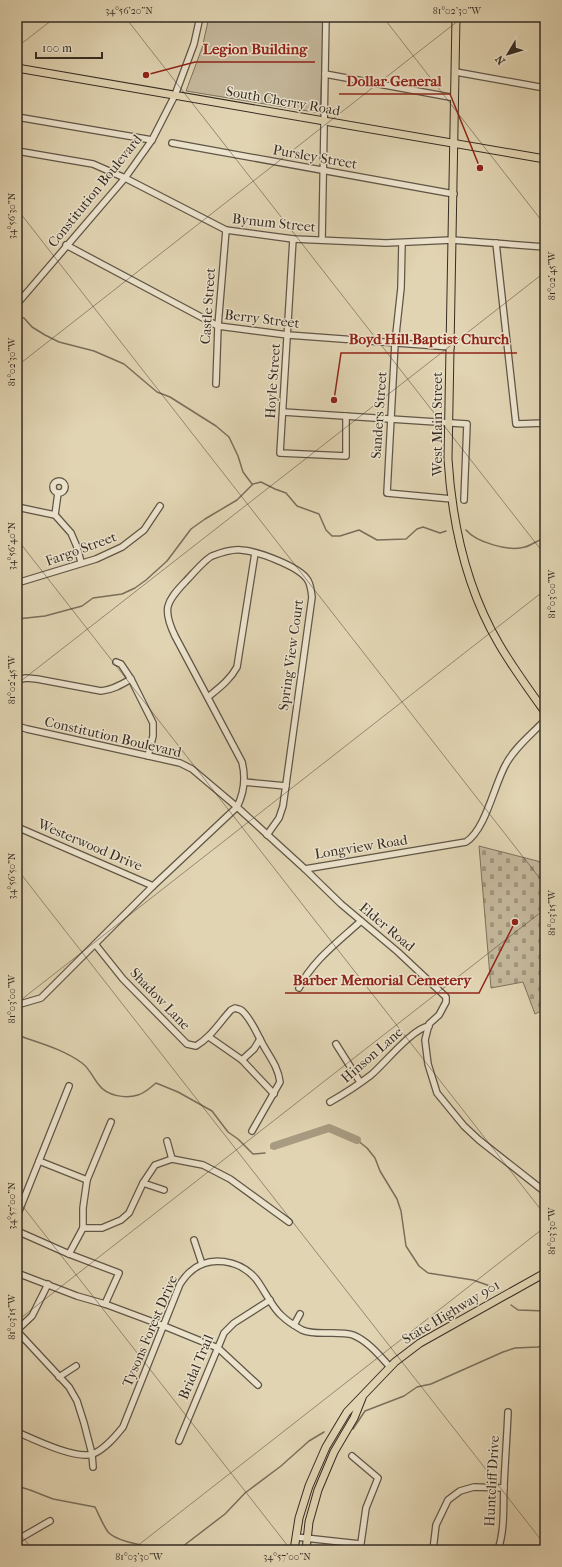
<svg xmlns="http://www.w3.org/2000/svg" width="562" height="1567" font-family="'IM FELL French Canon',serif">
	<style>
		.cemetery { fill: url(#cemetery-stones); stroke: #7c725e }
		.garden { fill: #c4b79a; stroke: #7c725e }
		.lines { fill: none; stroke-linecap: round; stroke-linejoin: round }
		.stream { stroke: #796f5b; stroke-width: 1.5 }
		.river { stroke: #a79b81; stroke-width: 8 }
		.minor-casing { stroke: #605647; stroke-width: 8 }
		.major-casing { stroke: #352c23; stroke-width: 9 }
		.minor { stroke: #ece3cd; stroke-width: 5.5 }
		.major { stroke: #e1d4b2; stroke-width: 7 }
		.ticks { fill: none; stroke: #352c23; stroke-width: 1; stroke-opacity: 0.45 }
		.labels { text-anchor: middle; dominant-baseline: central; stroke-width: 3; stroke-linejoin: round; paint-order: stroke }
		.street-label { font-size: 14px; fill: #352c23; stroke: #ece3cd }
		.leader { fill: none; stroke: #8f2418; stroke-width: 1.5 }
		.callout-dot { fill: #8f2418; stroke: #ece3cd; stroke-width: 1.5 }
		.callout-label { font-size: 15px; text-anchor: middle; font-weight: bold; fill: #8f2418; stroke: #ece3cd; stroke-width: 3; stroke-linejoin: round; paint-order: stroke }
		.neatline { fill: none; stroke: #352c23; stroke-width: 1.5 }
		.ticks-label { font-size: 10px; text-anchor: middle; fill: #352c23 }
	</style>
	<defs>
		<pattern id="cemetery-stones" width="16" height="16" patternUnits="userSpaceOnUse"><rect width="16" height="16" fill="#c4b79a"/><path d="M2 7V4a2 2 0 0 1 4 0v3zM10 15v-3a2 2 0 0 1 4 0v3z" fill="#a0957d"/></pattern>
	</defs>
	<rect width="100%" height="100%" fill="#e1d4b2"/>
	<filter id="stains"><feTurbulence type="fractalNoise" baseFrequency=".005" numOctaves="4"/><feColorMatrix values="0 0 0 0 .2 0 0 0 0 .09 0 0 0 0 .02 0 0 0 .5 -.17"/></filter>
	<radialGradient id="worn" r=".72"><stop offset=".6" stop-color="#630" stop-opacity="0"/><stop offset="1" stop-color="#630" stop-opacity=".3"/></radialGradient>
	<path class="cemetery" d="M479 846 545 863V1009L535 1014 523 982 491 988Z"/>
	<path class="garden" d="M209 17H324L320 113 186 91 202 48Z"/>
	<g class="lines">
		<g class="stream">
			<path d="M19 317 24 318 32 327 45 335 59 342 94 351 124 364 157 392 170 397 216 426 229 437 238 456 243 472 252 484"/>
			<path d="M466 530C476 542 509 552 525 547 532 545 538 540 545 538"/>
			<path d="M17 619 45 616 82 606 93 598 122 594 135 588 146 580 167 561 191 529 205 519 237 500 253 484 261 482 275 489 286 493 297 506 319 514 326 530 332 536H340L359 530 377 540 406 539 417 529 423 527 440 533 446 531"/>
			<path d="M17 1035C39 1043 63 1049 82 1063 90 1069 93 1078 99 1085 107 1096 126 1099 138 1095 145 1093 151 1087 156 1083L178 1092 212 1111 228 1132 238 1139 253 1154 265 1153"/>
			<path d="M357 1140 367 1148 375 1158 380 1171 397 1199 401 1211 406 1246 419 1266 428 1273 473 1280 493 1287"/>
			<path d="M271 1148 274 1146"/>
			<path d="M511 1305 518 1310 545 1311"/>
			<path d="M353 1429 365 1411 404 1396 417 1387 431 1384 503 1352 515 1348 538 1347 545 1345"/>
			<path d="M17 1486 30 1490 53 1499 95 1507C99 1515 103 1525 108 1532 118 1543 150 1546 164 1550"/>
			<path d="M178 1550 225 1514 245 1493 281 1466 309 1441 324 1432"/>
		</g>
		<path class="river" d="M274 1146 329 1128 357 1140"/>
		<defs>
			<g id="minor">
				<path d="M456 72 545 88"/>
				<path d="M325 74 455 98"/>
				<path d="M17 117 152 140"/>
				<path d="M172 143 454 194"/>
				<path d="M17 151 93 164 125 178 226 230 293 239 386 243 452 240 545 247"/>
				<path d="M293 239 280 453 346 456V416"/>
				<path d="M322 240 326 17"/>
				<path d="M402 243 401 288 395 343 387 493 452 499"/>
				<path d="M496 243 516 424 545 423"/>
				<path d="M66 245 218 326 288 335 451 347"/>
				<path d="M17 304 125 178 152 140 175 95 194 44 200 17"/>
				<path d="M216 384 218 326 226 230"/>
				<path d="M283 412 467 424 464 500"/>
				<circle cx="59" cy="487" r="6"/>
				<path d="M17 507 55 515 71 533 77 547 81 562"/>
				<path d="M55 515 58 493"/>
				<path d="M17 583 96 559 122 547 144 530 160 506"/>
				<path d="M116 662 121 664 131 679 153 723V736L148 756"/>
				<path d="M17 680 26 678 37 679 101 691C112 690 121 685 131 679"/>
				<path d="M208 697C219 688 230 680 237 667L255 553"/>
				<path d="M17 726 27 729 180 763 192 769 237 807C244 793 246 778 242 762L175 636C162 609 166 602 185 582 192 575 204 560 212 556 220 553 233 549 241 550 257 551 298 566 307 579 311 584 311 591 312 597L283 806 279 818 267 835"/>
				<path d="M244 782 286 786"/>
				<path d="M17 827 153 886"/>
				<path d="M305 869 341 904 398 952 446 997V1002L439 1015 429 1024 425 1040 428 1064 437 1093 464 1126 479 1140 545 1192"/>
				<path d="M95 944 123 979 187 1044 196 1046C211 1037 219 1023 231 1010L235 1008C237 1009 239 1009 241 1010 249 1016 256 1031 260 1039 267 1054 278 1065 280 1082L252 1131"/>
				<path d="M299 988C312 961 339 941 361 921"/>
				<path d="M17 1005 41 998 153 886 237 807 305 869 466 842C486 829 494 785 506 764 515 747 532 734 545 720"/>
				<path d="M209 1037 242 1060 274 1094"/>
				<path d="M336 1044 360 1082"/>
				<path d="M242 1060 254 1049 260 1039"/>
				<path d="M330 1102C344 1094 358 1085 371 1075 385 1063 413 1028 429 1026"/>
				<path d="M167 1141 172 1159"/>
				<path d="M39 1161 87 1180"/>
				<path d="M143 1183 164 1190"/>
				<path d="M17 1216 69 1086"/>
				<path d="M83 1228H102L121 1220 129 1213 143 1183 155 1165 172 1159 203 1165 230 1179 289 1222"/>
				<path d="M17 1231 69 1254 119 1273 105 1304"/>
				<path d="M194 1240 202 1264"/>
				<path d="M69 1254 83 1228V1208L87 1180 111 1122"/>
				<path d="M17 1273 77 1296 105 1304 164 1326 218 1348 258 1385"/>
				<path d="M294 1325 300 1314"/>
				<path d="M17 1330 32 1316 48 1284"/>
				<path d="M17 1331 69 1387 77 1401 84 1423 92 1454 93 1467"/>
				<path d="M59 1377 76 1366"/>
				<path d="M17 1432C33 1439 76 1460 93 1454 105 1449 115 1437 123 1427L180 1284C183 1280 186 1275 190 1272 209 1254 240 1260 256 1279 264 1289 272 1308 282 1316 287 1321 295 1326 302 1330 311 1334 322 1333 332 1333 339 1333 347 1333 353 1335 368 1341 380 1356 390 1367"/>
				<path d="M179 1441 224 1333 234 1323 270 1300"/>
				<path d="M352 1456 378 1478 366 1508 360 1550"/>
				<path d="M296 1537 360 1544"/>
				<path d="M17 1540 50 1521"/>
				<path d="M433 1550 436 1525 448 1500 460 1491 474 1487 504 1488"/>
				<path d="M498 1550C505 1529 503 1508 504 1486 505 1462 507 1437 508 1412"/>
			</g>
			<g id="major">
				<path d="M456 17 448 459C452 523 466 588 499 644 513 668 529 690 545 712"/>
				<path d="M17 68 545 159"/>
				<path d="M294 1550 299 1518 309 1486 326 1447 347 1412 395 1362 420 1343 545 1273"/>
				<path d="M306 1550 309 1522 318 1490 334 1452 354 1418 362 1398"/>
			</g>
		</defs>
		<use href="#minor" class="minor-casing"/>
		<use href="#major" class="major-casing"/>
		<use href="#minor" class="minor"/>
		<use href="#major" class="major"/>
	</g>
	<path class="ticks" d="M125 17 545 555M383 17 545 225M17 47 56 17M17 209 545 885M17 366 463 17M17 539 545 1215M17 684 545 272M17 869 545 1545M17 1003 545 590M17 1199 291 1550M17 1321 545 909M17 1530 33 1550M132 1550 545 1227M540 1550 545 1546"/>
	<g class="labels">
		<g class="street-label">
			<text transform="translate(283 101) rotate(10)">South Cherry Road</text>
			<text transform="translate(315 157) rotate(10)">Pursley Street</text>
			<text transform="translate(95 191) rotate(-51)">Constitution Boulevard</text>
			<text transform="translate(274 223) rotate(6)">Bynum Street</text>
			<text transform="translate(208 306) rotate(-86)">Castle Street</text>
			<text transform="translate(262 319) rotate(7)">Berry Street</text>
			<text transform="translate(273 381) rotate(-86)">Hoyle Street</text>
			<text transform="translate(379 415) rotate(-86)">Sanders Street</text>
			<text transform="translate(437 424) rotate(-90)">West Main Street</text>
			<text transform="translate(81 549) rotate(-20)">Fargo Street</text>
			<text transform="translate(291 655) rotate(-82)">Spring View Court</text>
			<text transform="translate(113 737) rotate(13)">Constitution Boulevard</text>
			<text transform="translate(90 845) rotate(23)">Westerwood Drive</text>
			<text transform="translate(361 847) rotate(-9)">Longview Road</text>
			<text transform="translate(387 927) rotate(40)">Elder Road</text>
			<text transform="translate(160 999) rotate(46)">Shadow Lane</text>
			<text transform="translate(372 1055) rotate(-41)">Hinson Lane</text>
			<text transform="translate(451 1312) rotate(-31)">State Highway 901</text>
			<text transform="translate(150 1331) rotate(-67)">Tysons Forest Drive</text>
			<text transform="translate(196 1367) rotate(-67)">Bridal Trail</text>
			<text transform="translate(492 1481) rotate(-87)">Huntcliff Drive</text>
		</g>
	</g>
	<path class="leader" d="M146 75L195 62H315M480 168L450 94H339M334 400L341 353H517M515 922L479 993H285"/>
	<g class="callout-dot">
		<circle cx="146" cy="75" r="4"/>
		<circle cx="480" cy="168" r="4"/>
		<circle cx="334" cy="400" r="4"/>
		<circle cx="515" cy="922" r="4"/>
	</g>
	<g class="callout-label">
		<text x="255" y="54">Legion Building</text>
		<text x="394" y="86">Dollar General</text>
		<text x="429" y="344">Boyd Hill Baptist Church</text>
		<text x="382" y="985">Barber Memorial Cemetery</text>
	</g>
	<rect width="562" height="1567" fill="none" stroke="#e1d4b2" stroke-width="44"/>
	<g transform="translate(508 54) rotate(232)" stroke="#ece3cd" stroke-width="3" paint-order="stroke">
	<path d="M0-3L7 15L0 10L-7 15Z" fill="#352c23"/>
	<text y="-6" font-size="11" font-weight="bold" text-anchor="middle" fill="#352c23">N</text>
	</g>
	<path d="M36 52v6h66v-6" fill="none" stroke="#352c23" stroke-width="2"/>
	<text x="42" y="52" font-size="12" fill="#352c23" stroke="#ece3cd" stroke-width="3" paint-order="stroke">100 m</text>
	<rect x="22" y="22" width="518" height="1523" class="neatline"/>
	<g class="ticks-label">
		<text x="129" y="14">34°56'20"N</text>
		<text x="457" y="14">81°02'30"W</text>
		<text transform="translate(11 216) rotate(-90)" y="4">34°56'30"N</text>
		<text transform="translate(551 276) rotate(-90)" y="4">81°02'45"W</text>
		<text transform="translate(11 362) rotate(-90)" y="4">81°02'30"W</text>
		<text transform="translate(11 546) rotate(-90)" y="4">34°56'40"N</text>
		<text transform="translate(551 594) rotate(-90)" y="4">81°03'00"W</text>
		<text transform="translate(11 680) rotate(-90)" y="4">81°02'45"W</text>
		<text transform="translate(11 876) rotate(-90)" y="4">34°56'50"N</text>
		<text transform="translate(551 913) rotate(-90)" y="4">81°03'15"W</text>
		<text transform="translate(11 999) rotate(-90)" y="4">81°03'00"W</text>
		<text transform="translate(11 1206) rotate(-90)" y="4">34°57'00"N</text>
		<text transform="translate(551 1231) rotate(-90)" y="4">81°03'30"W</text>
		<text transform="translate(11 1317) rotate(-90)" y="4">81°03'15"W</text>
		<text x="139" y="1560">81°03'30"W</text>
		<text x="287" y="1560">34°57'00"N</text>
	</g>
	<rect width="100%" height="100%" filter="url(#stains)"/>
	<rect width="100%" height="100%" fill="url(#worn)"/>
</svg>
